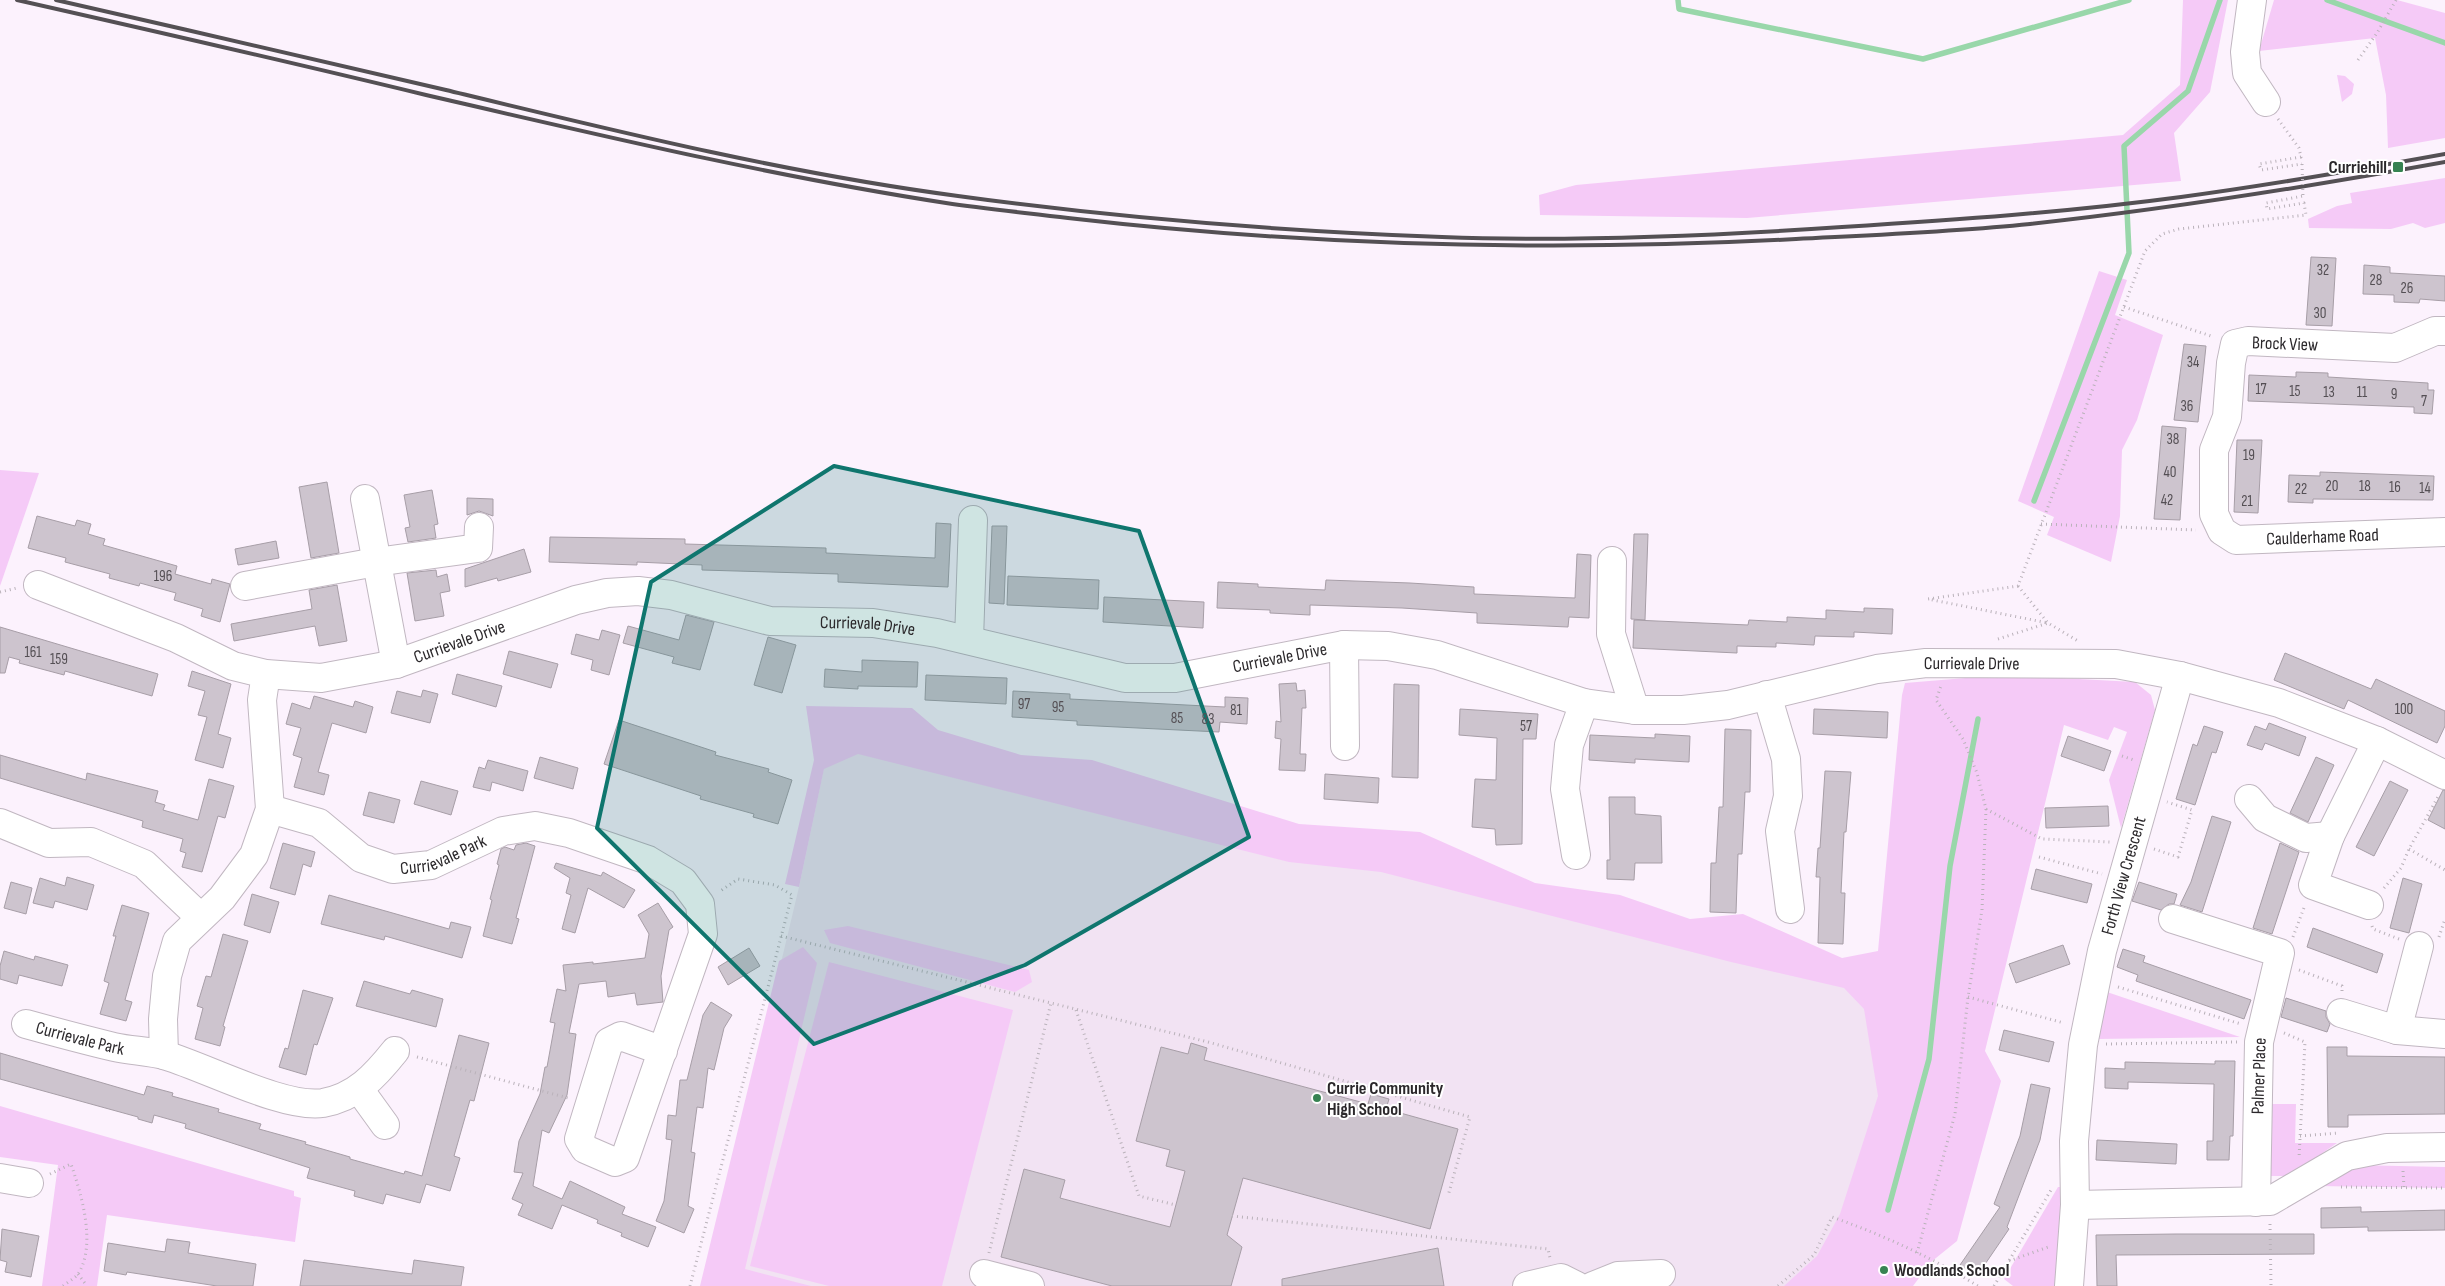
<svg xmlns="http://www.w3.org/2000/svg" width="2445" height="1286" font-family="'Sofia Sans Condensed',sans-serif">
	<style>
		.built { fill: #f2e3f3 }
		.green { fill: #f5caf7 }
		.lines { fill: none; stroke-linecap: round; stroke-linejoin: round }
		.stream { stroke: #99d7aa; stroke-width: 5.5 }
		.building { fill: #cdc4ce; stroke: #a79ea7 }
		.minor-casing { stroke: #c1b7c1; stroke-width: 30 }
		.path { stroke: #bab2ba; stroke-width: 3; stroke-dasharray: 1 4; stroke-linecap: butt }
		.minor { stroke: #fff; stroke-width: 28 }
		.rail { stroke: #545054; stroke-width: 4 }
		.path-bridge { stroke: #bab2ba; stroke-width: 3; stroke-dasharray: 1 4; stroke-linecap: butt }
		.marked { fill: #0f766e; fill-opacity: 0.2; stroke: #0f766e; stroke-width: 4; stroke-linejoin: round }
		.poi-dot { fill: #378352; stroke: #fff; stroke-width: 2 }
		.labels { text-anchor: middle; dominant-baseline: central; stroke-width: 4; stroke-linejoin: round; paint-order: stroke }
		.number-label { font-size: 15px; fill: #544f54 }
		.poi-label { font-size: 18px; font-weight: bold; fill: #2b282b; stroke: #fff; text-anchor: start }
		.street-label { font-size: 18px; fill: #2b282b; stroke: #fff }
	</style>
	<rect width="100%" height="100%" fill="#fcf2fd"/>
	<path class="built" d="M833 725 1921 986 1850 1209 1804 1286H704L799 887Z"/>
	<g class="green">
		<path d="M2183 0H2228L2210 92 2174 133 2181 181 1747 218 1540 215 1539 195 1576 185 2123 135 2180 85Z"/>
		<path d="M2274 0H2397L2445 13V138L2388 148 2386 95 2375 38 2259 51Z"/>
		<path d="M2337 75 2345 76 2354 84 2352 94 2342 102Z"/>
		<path d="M2445 178V223L2425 228 2413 223 2391 229 2309 228 2308 219 2337 206 2352 203 2350 193Z"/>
		<path d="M2099 271 2127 280 2115 315 2163 335 2137 420 2122 450 2120 516 2111 562 2047 535 2054 517 2018 501Z"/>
		<path d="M0 470 39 473 0 586Z"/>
		<path d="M2002 675 2135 682 2151 695 2155 710 2121 828 2109 780 2127 732 2114 727 2108 740 2064 725 1985 1051 2001 1081 1957 1241 1931 1262 1913 1286H1784L1817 1256 1840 1214 1878 1096 1864 1009 1844 988 1731 962 1381 872 1289 862 858 754 824 769 799 887 785 884 814 760 806 706 912 708 938 730 1021 755 1092 760 1299 824 1420 832 1535 883 1620 895 1690 919 1743 914 1842 958 1878 951 1902 695 1905 683Z"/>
		<path d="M848 926 1029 970 1032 982 1015 992 830 943 824 930Z"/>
		<path d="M803 947 817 963 745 1269 811 1286H700L779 961Z"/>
		<path d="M829 962 1013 1010 942 1286H829L750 1266Z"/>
		<path d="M2107 992 2240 1037 2097 1039Z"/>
		<path d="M2269 1104H2296L2295 1143H2337L2289 1176H2268Z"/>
		<path d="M0 1106 294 1191V1196L301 1198 295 1242 107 1215 97 1286H42L58 1165 0 1157Z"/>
		<path d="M2353 1165 2445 1167V1188L2317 1186Z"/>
		<path d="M2058 1187H2065L2058 1286H2013L2004 1279Z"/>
	</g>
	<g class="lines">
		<g class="stream">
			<path d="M1678 0 1679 9 1923 59 2129 0"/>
			<path d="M2327 0 2445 43"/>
			<path d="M2034 501 2129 253 2124 146 2188 91 2220 0"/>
			<path d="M1888 1210 1929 1059 1950 866 1978 719"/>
		</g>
	</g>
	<g class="building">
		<path d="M2311 257 2336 258 2332 326 2306 325Z"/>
		<path d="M2364 265 2390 267V273L2445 276V301L2420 299 2419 303 2394 302V295L2363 294Z"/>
		<path d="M2184 344 2206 346 2198 422 2174 420Z"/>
		<path d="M2296 372 2328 373V377L2428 383V390H2434L2432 414 2414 413V407L2248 401 2249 375 2296 377Z"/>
		<path d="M2162 426 2186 428 2180 520 2154 519Z"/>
		<path d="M2237 440H2262L2258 513 2234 512Z"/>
		<path d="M2320 472 2434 476 2433 500 2313 499V503L2288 502 2289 475 2320 476Z"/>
		<path d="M327 482 339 553 311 558 299 487Z"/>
		<path d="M432 490 438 524 434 525 436 538 408 542 405 528 410 527 404 495Z"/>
		<path d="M467 498 493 499V516L479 511 467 515Z"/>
		<path d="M37 516 75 526 77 520 91 524 88 534 105 539 103 545 177 566 175 574 211 584 212 579 230 584 220 622 201 616 203 609 174 600 176 593 140 583 139 586 109 578 110 574 65 562 66 558 28 548Z"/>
		<path d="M936 523 951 524 948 587 838 582V574L702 570V565L637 562V565L549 562 550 537 685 539V544L826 548V553L935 558Z"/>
		<path d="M992 526H1007L1004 604 989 603Z"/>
		<path d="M1634 534H1648L1645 620 1631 619Z"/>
		<path d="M276 541 279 558 238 565 235 549Z"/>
		<path d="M524 549 531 572 498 581 497 578 465 587V569Z"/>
		<path d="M1577 554 1591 555 1589 618 1569 617 1568 627 1477 623V613L1402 608 1310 605V615L1270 613V610L1217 608 1218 582 1258 584V587L1325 590 1326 580 1410 583 1474 587V594L1575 598Z"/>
		<path d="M436 570 437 577 447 574 450 591 440 593 444 616 415 621 407 573Z"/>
		<path d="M1008 576 1099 580 1098 609 1007 605Z"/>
		<path d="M337 585 347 641 319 646 315 626 234 641 231 624 312 609 309 590Z"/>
		<path d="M1104 597 1204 602 1203 628 1103 622Z"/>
		<path d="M1864 608 1893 609 1892 634 1854 632V637L1815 636 1814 645 1776 643V647L1737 646V653L1633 648 1634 620 1748 625 1749 620 1787 622V617L1826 619V610L1864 612Z"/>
		<path d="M686 615 714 622 700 670 672 663 674 657 623 643 628 626 679 640Z"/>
		<path d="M0 627 158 674 152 696 65 671 64 675 19 663 20 660 9 657 5 673H0Z"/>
		<path d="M602 630 620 635 609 675 591 670 593 660 571 654 576 634 599 640Z"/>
		<path d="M768 637 796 645 782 693 754 685Z"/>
		<path d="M509 651 558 664 551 688 503 674Z"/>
		<path d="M2285 653 2371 689 2376 679 2445 711V726L2437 743 2348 700 2344 709 2274 680Z"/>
		<path d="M862 660 918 662 917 687 858 686V689L824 687 825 669 862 672Z"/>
		<path d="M192 671 231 684 218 734 231 738 223 768 195 760 207 717 198 715 205 691 188 686Z"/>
		<path d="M457 674 502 686 496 707 452 694Z"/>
		<path d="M926 675 1007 678 1006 704 925 700Z"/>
		<path d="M1296 683 1297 691 1305 690 1306 708H1302L1300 754H1306L1305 771 1279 770 1281 739 1275 738 1276 721 1281 722 1279 684Z"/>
		<path d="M1394 684 1419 685 1418 778 1392 777Z"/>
		<path d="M423 690 438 694 430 723 391 713 397 691 421 697Z"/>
		<path d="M1013 691 1070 694V699L1225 707V697L1248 698 1247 724 1220 722 1219 732 1077 725V721L1012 717Z"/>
		<path d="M314 696 353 707 355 701 373 707 366 733 332 723 318 772 329 775 324 795 294 787 302 758 293 755 301 728 286 724 292 703 310 709Z"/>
		<path d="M1460 709 1538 714 1536 739H1523L1522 844 1496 845 1495 829 1472 827 1475 779 1496 780 1497 738 1459 735Z"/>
		<path d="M1814 709 1888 712 1887 738 1813 734Z"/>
		<path d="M619 720 716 752 715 755 769 769 768 772 792 780 778 824 753 817 754 814 700 799 701 796 604 764Z"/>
		<path d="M2269 723 2306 737 2299 756 2265 743 2262 750 2247 745 2255 726 2266 730Z"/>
		<path d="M2204 726 2223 732 2216 753 2212 752 2195 805 2176 799 2193 744 2197 746Z"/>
		<path d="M1725 729 1751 730 1750 792H1745L1742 854H1738L1736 913 1710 912 1711 863H1716L1719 807H1723Z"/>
		<path d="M1655 734 1690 736 1689 762 1635 759V763L1589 760 1590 735 1655 738Z"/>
		<path d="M2068 736 2111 751 2104 771 2061 756Z"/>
		<path d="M0 755 86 780 87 773 158 791 155 802 165 805 163 810 198 820 209 779 234 786 225 818 218 816 202 872 182 867 186 853 180 851 183 839 142 827 143 821 0 778Z"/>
		<path d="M540 757 578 768 573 789 534 778Z"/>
		<path d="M2316 757 2334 765 2308 822 2290 813Z"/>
		<path d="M488 760 528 771 523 791 492 782 490 791 473 787 479 767 485 769Z"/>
		<path d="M1825 771 1851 772 1846 832H1844L1841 893H1845L1843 944 1818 943 1820 877H1816L1817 863 1818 848H1820Z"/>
		<path d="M1325 774 1379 778 1378 803 1324 799Z"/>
		<path d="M421 781 458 791 451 815 414 804Z"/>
		<path d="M2390 781 2408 790 2374 856 2356 847Z"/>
		<path d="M2443 790H2445V829L2428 820Z"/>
		<path d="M369 792 400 800 394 823 363 815Z"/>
		<path d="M1609 797H1635V814L1661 816 1662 863H1635L1634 880 1607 879V860H1610Z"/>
		<path d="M2108 806 2109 826 2046 828 2045 808Z"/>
		<path d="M2212 816 2231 822 2202 912 2180 905 2191 882Z"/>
		<path d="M283 843 315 852 311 867 303 864 295 895 270 888Z"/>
		<path d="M526 843 535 846 516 918 519 919 512 944 483 936 492 900 490 899 499 865 497 864 501 849 505 847 514 850 516 845Z"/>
		<path d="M2280 843 2299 852 2272 934 2253 928Z"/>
		<path d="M556 863 601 876 603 872 635 890 624 908 588 888 575 933 562 929 571 895 566 893 570 878 554 868Z"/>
		<path d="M2036 869 2092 884 2087 903 2031 889Z"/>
		<path d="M67 877 94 885 87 910 55 901 53 908 33 903 40 878 65 886Z"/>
		<path d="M2403 878 2422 884 2409 933 2390 928Z"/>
		<path d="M11 882 32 888 26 914 4 908Z"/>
		<path d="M2139 882 2177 894 2174 904H2169L2161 910 2132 901Z"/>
		<path d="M252 894 279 902 270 933 244 925Z"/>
		<path d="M329 895 449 929 451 922 471 927 462 958 385 936 384 940 321 924Z"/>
		<path d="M658 903 673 927 669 930 661 976 663 1002 637 1005 635 993 608 997 606 981 579 984 569 1033 576 1034 567 1095 549 1133 542 1130 533 1186 562 1199 570 1181 625 1207 622 1214 656 1227 648 1247 621 1236 622 1233 597 1223 598 1220 562 1205 552 1229 518 1215 523 1204 512 1199 523 1173 514 1172 519 1141 540 1094 545 1067H547L555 1023 550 1022 557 989 566 991 563 965 593 962V964L645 958 649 934 638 915Z"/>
		<path d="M122 905 149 913 125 1000 132 1002 126 1021 100 1014 109 983 104 981 116 936H113Z"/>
		<path d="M2313 928 2383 954 2377 973 2307 947Z"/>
		<path d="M223 934 248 941 223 1026 225 1027 220 1046 195 1039 203 1008 197 1006 206 976 211 977Z"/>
		<path d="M2063 945 2070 964 2016 983 2009 964Z"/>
		<path d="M749 948 760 966 728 985 718 967Z"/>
		<path d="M2123 949 2145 956 2143 962 2251 1000 2244 1019 2136 981 2138 975 2117 967Z"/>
		<path d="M4 951 34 960 35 956 68 965 62 986 19 975 17 984 0 979V966Z"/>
		<path d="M364 981 410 994 412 990 443 999 436 1027 356 1006Z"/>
		<path d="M303 990 333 998 317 1045 314 1044 306 1075 279 1067 285 1048 288 1049Z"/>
		<path d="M2286 998 2326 1011V1017L2330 1024 2327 1032 2281 1017Z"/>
		<path d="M711 1002 732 1015 724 1028 714 1070 708 1068 703 1108 697 1107 691 1152 695 1153 688 1206 694 1209 684 1233 656 1221 664 1201 672 1140 666 1139 668 1115 676 1116 680 1080H687L703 1015Z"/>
		<path d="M2004 1030 2054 1042 2049 1062 1999 1050Z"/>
		<path d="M459 1035 489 1043 474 1101 470 1100 454 1156 460 1158 450 1191 426 1184 420 1203 386 1194 383 1204 354 1196 355 1191 307 1178 310 1168 185 1128 186 1124 154 1115 152 1123 138 1119V1117L0 1079V1053L144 1095 147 1086 173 1093 172 1096 219 1109 218 1112 261 1124 259 1129 306 1142 305 1144 350 1157V1159L404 1174 405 1171 422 1176Z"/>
		<path d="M1191 1043 1207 1048 1204 1060 1368 1104 1371 1094 1389 1099 1386 1109 1458 1129 1430 1229 1243 1178 1227 1235 1242 1247 1231 1286H1112L1001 1257 1024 1169 1065 1180 1060 1198 1170 1227 1185 1171 1166 1166 1170 1150 1136 1141 1161 1047 1188 1054Z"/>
		<path d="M2327 1047H2347V1056L2445 1057V1114L2348 1115V1127H2328Z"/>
		<path d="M2215 1061H2235L2233 1136H2230L2229 1160H2207V1141H2213L2214 1084 2128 1082V1089L2105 1088V1068L2125 1069V1062L2215 1064Z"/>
		<path d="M2031 1084 2050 1088 2040 1140 2007 1227 2009 1229 1977 1276 1960 1265 2000 1207 1994 1204 2020 1136Z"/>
		<path d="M2097 1140 2177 1144 2176 1164 2096 1160Z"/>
		<path d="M2361 1207V1212L2445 1210V1230L2368 1231V1227L2321 1228V1208Z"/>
		<path d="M2 1229 39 1236 31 1277 5 1272 7 1262 0 1260Z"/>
		<path d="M2176 1234H2314V1254L2116 1255 2117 1286H2097L2096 1235Z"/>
		<path d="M167 1239 190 1242 188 1253 256 1264 253 1286H217L127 1272 126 1275 104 1271 108 1243 165 1252Z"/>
		<path d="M1438 1248 1444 1286H1282V1279Z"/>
		<path d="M304 1260 412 1274 414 1260 464 1267 461 1286H300Z"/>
	</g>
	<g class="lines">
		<defs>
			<g id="minor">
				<path d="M2252 0 2245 52 2247 73 2266 102"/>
				<path id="s1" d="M2445 331H2435L2395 348 2248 341 2235 344 2231 363 2227 417 2214 450V514L2222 531 2236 540 2445 532"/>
				<path d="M365 499 396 664"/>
				<path d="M1612 561 1611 634 1635 710"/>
				<path id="s2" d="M38 585 176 638 233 666 266 674 321 678 396 664 576 600 607 593 638 591 671 595 770 621 873 623 937 633 1125 678H1175L1344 645 1388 646 1437 655 1584 703 1635 710H1683L1728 705 1877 669 1926 663 2116 664 2180 676 2279 703 2377 741 2445 775"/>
				<path d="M245 586 376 562 478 548 479 527"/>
				<path d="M969 640 973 520"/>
				<path d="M1344 645 1345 746"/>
				<path d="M1767 695 1786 759 1788 796 1780 831 1790 909"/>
				<path d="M2249 799 2265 818 2306 838 2330 836"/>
				<path id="s3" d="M270 809 319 823 361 858 393 869 431 865 503 831 535 826 569 833 648 860 683 881 700 904 703 934 625 1158 615 1162 585 1149 579 1139 609 1042 621 1036 663 1051"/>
				<path d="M0 823 49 843 91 842 144 864 200 917"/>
				<path d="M1576 855 1565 789 1569 745 1584 703"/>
				<path d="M2369 905 2313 885 2330 836 2377 741"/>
				<path d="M2173 919 2280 953 2259 1042 2256 1202"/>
				<path d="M2341 1013 2397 1030 2445 1034"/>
				<path id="s4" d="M26 1024C55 1032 85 1040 114 1047 132 1051 150 1051 167 1056 207 1068 285 1109 323 1103 356 1097 375 1076 395 1051"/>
				<path d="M2397 1030 2419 946"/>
				<path d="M164 1055 163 1019 167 976 177 941 222 898 254 855 270 809 262 700 266 674"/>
				<path d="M359 1089 385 1125"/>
				<path d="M0 1178 29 1183"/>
				<path d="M2075 1205 2270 1201 2347 1156 2387 1148 2445 1147"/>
				<path d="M984 1274 1030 1286"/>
				<path d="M1527 1286 1561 1278 1577 1286"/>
				<path d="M1593 1286 1618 1276 1661 1274"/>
				<path id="s5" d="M2069 1286 2075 1205 2074 1141 2083 1045 2102 951 2180 676"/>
			</g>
		</defs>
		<use href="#minor" class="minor-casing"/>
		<g class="path">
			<path d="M2358 60 2377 33 2396 0"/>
			<path d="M2278 119 2299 148 2301 157 2259 164 2261 170 2302 164"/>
			<path d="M2124 307 2214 337"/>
			<path d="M2041 524 2196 530"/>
			<path d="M2018 586 2048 623 2078 641"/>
			<path d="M0 592 17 588"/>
			<path d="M1998 639 2048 623 1928 599 2018 586 2145 251 2162 234 2179 229 2306 215 2304 203 2267 209 2266 203 2303 196"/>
			<path d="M2122 756 2134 760"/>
			<path d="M1986 809 2042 839 2111 842"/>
			<path d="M2154 849 2178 857 2192 810 2167 802"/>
			<path d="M2409 849 2445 870"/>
			<path d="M2039 857 2102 874"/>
			<path d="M2384 888 2401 868 2409 849 2439 795"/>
			<path d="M2372 926 2373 929 2399 939"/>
			<path d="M781 936 1208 1042 1470 1117 1448 1196"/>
			<path d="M2293 937 2305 905"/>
			<path d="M2439 937 2445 919"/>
			<path d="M2299 970 2342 986V991"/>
			<path d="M2118 987 2241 1024"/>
			<path d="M1968 997 2064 1023"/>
			<path d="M1076 1010 1139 1196 1176 1205"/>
			<path d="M2284 1033 2305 1042 2299 1158"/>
			<path d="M2106 1044 2238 1042"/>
			<path d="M417 1057 568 1098"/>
			<path d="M2300 1136 2339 1133"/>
			<path d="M2403 1171 2404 1187"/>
			<path d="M50 1174 71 1164C81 1193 97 1245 78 1274 75 1278 68 1282 63 1286"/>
			<path d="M2341 1187 2445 1188"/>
			<path d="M1232 1216 1548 1249 1550 1258"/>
			<path d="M2270 1224 2271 1286"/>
			<path d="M989 1253 1051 1003"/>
			<path d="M1917 1253 1955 1114 1968 997 1982 910 1986 809 1977 773 1963 739 1936 700 1941 686"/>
			<path d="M2009 1261 2051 1246"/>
			<path d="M78 1274 87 1286"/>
			<path d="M690 1286 792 895 775 885 738 879 719 892"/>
			<path d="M1778 1286 1814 1255 1832 1217C1883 1235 1931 1257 1978 1286"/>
			<path d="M1994 1286 2051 1190"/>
		</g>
		<use href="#minor" class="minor"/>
		<g class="rail">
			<path d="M17 0C154 31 290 62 426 95 599 135 771 176 946 203 986 209 1028 213 1068 218 1310 246 1553 252 1796 239 1874 235 1952 232 2030 224 2169 209 2307 187 2445 162"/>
			<path d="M56 0C186 30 316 59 446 90 615 131 785 173 958 196 1118 218 1280 231 1442 237 1575 242 1709 236 1842 227 1955 220 2069 212 2181 197 2270 185 2357 170 2445 154"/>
		</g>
		<path class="path-bridge" d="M2302 164 2303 196"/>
	</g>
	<path class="marked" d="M834 466 1139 531 1249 837 1025 965 814 1044 597 828 651 582Z"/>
	<g class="poi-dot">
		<rect x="2392" y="161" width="12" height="12" rx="2.5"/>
		<circle cx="1317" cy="1098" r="5"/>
		<circle cx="1884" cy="1270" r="5"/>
	</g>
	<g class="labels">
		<g class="number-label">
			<text x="2323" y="270">32</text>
			<text x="2376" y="280">28</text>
			<text x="2407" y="288">26</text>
			<text x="2320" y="313">30</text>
			<text x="2193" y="362">34</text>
			<text x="2261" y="389">17</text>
			<text x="2295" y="391">15</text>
			<text x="2329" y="392">13</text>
			<text x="2362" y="392">11</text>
			<text x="2394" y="394">9</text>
			<text x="2424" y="401">7</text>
			<text x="2187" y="406">36</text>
			<text x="2173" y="439">38</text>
			<text x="2249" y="455">19</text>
			<text x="2170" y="472">40</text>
			<text x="2332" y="486">20</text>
			<text x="2365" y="486">18</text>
			<text x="2395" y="487">16</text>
			<text x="2425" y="488">14</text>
			<text x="2301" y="489">22</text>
			<text x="2167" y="500">42</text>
			<text x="2247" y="501">21</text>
			<text x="163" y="576">196</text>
			<text x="33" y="652">161</text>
			<text x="59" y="659">159</text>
			<text x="1024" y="704">97</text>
			<text x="1058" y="707">95</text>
			<text x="2404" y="709">100</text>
			<text x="1236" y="710">81</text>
			<text x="1177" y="718">85</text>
			<text x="1208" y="719">83</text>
			<text x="1526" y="726">57</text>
		</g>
		<g class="poi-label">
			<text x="2387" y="167" text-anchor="end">Curriehill</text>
			<text x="1327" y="1088">Currie Community<tspan x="1327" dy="21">High School</tspan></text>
			<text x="1894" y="1270">Woodlands School</text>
		</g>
		<g class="street-label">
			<text transform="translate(2285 344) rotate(2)">Brock View</text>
			<text stroke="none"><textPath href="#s1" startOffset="509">Caulderhame Road</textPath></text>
			<text stroke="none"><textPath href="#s2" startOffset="864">Currievale Drive</textPath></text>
			<text stroke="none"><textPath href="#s2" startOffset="444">Currievale Drive</textPath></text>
			<text stroke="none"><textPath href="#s2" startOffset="1284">Currievale Drive</textPath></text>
			<text stroke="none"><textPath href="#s2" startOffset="1991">Currievale Drive</textPath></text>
			<text stroke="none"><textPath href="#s3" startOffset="192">Currievale Park</textPath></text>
			<text stroke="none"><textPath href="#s5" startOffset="416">Forth View Crescent</textPath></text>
			<text stroke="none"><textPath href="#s4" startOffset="56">Currievale Park</textPath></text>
			<text transform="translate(2259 1076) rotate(-88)">Palmer Place</text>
		</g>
	</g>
</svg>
